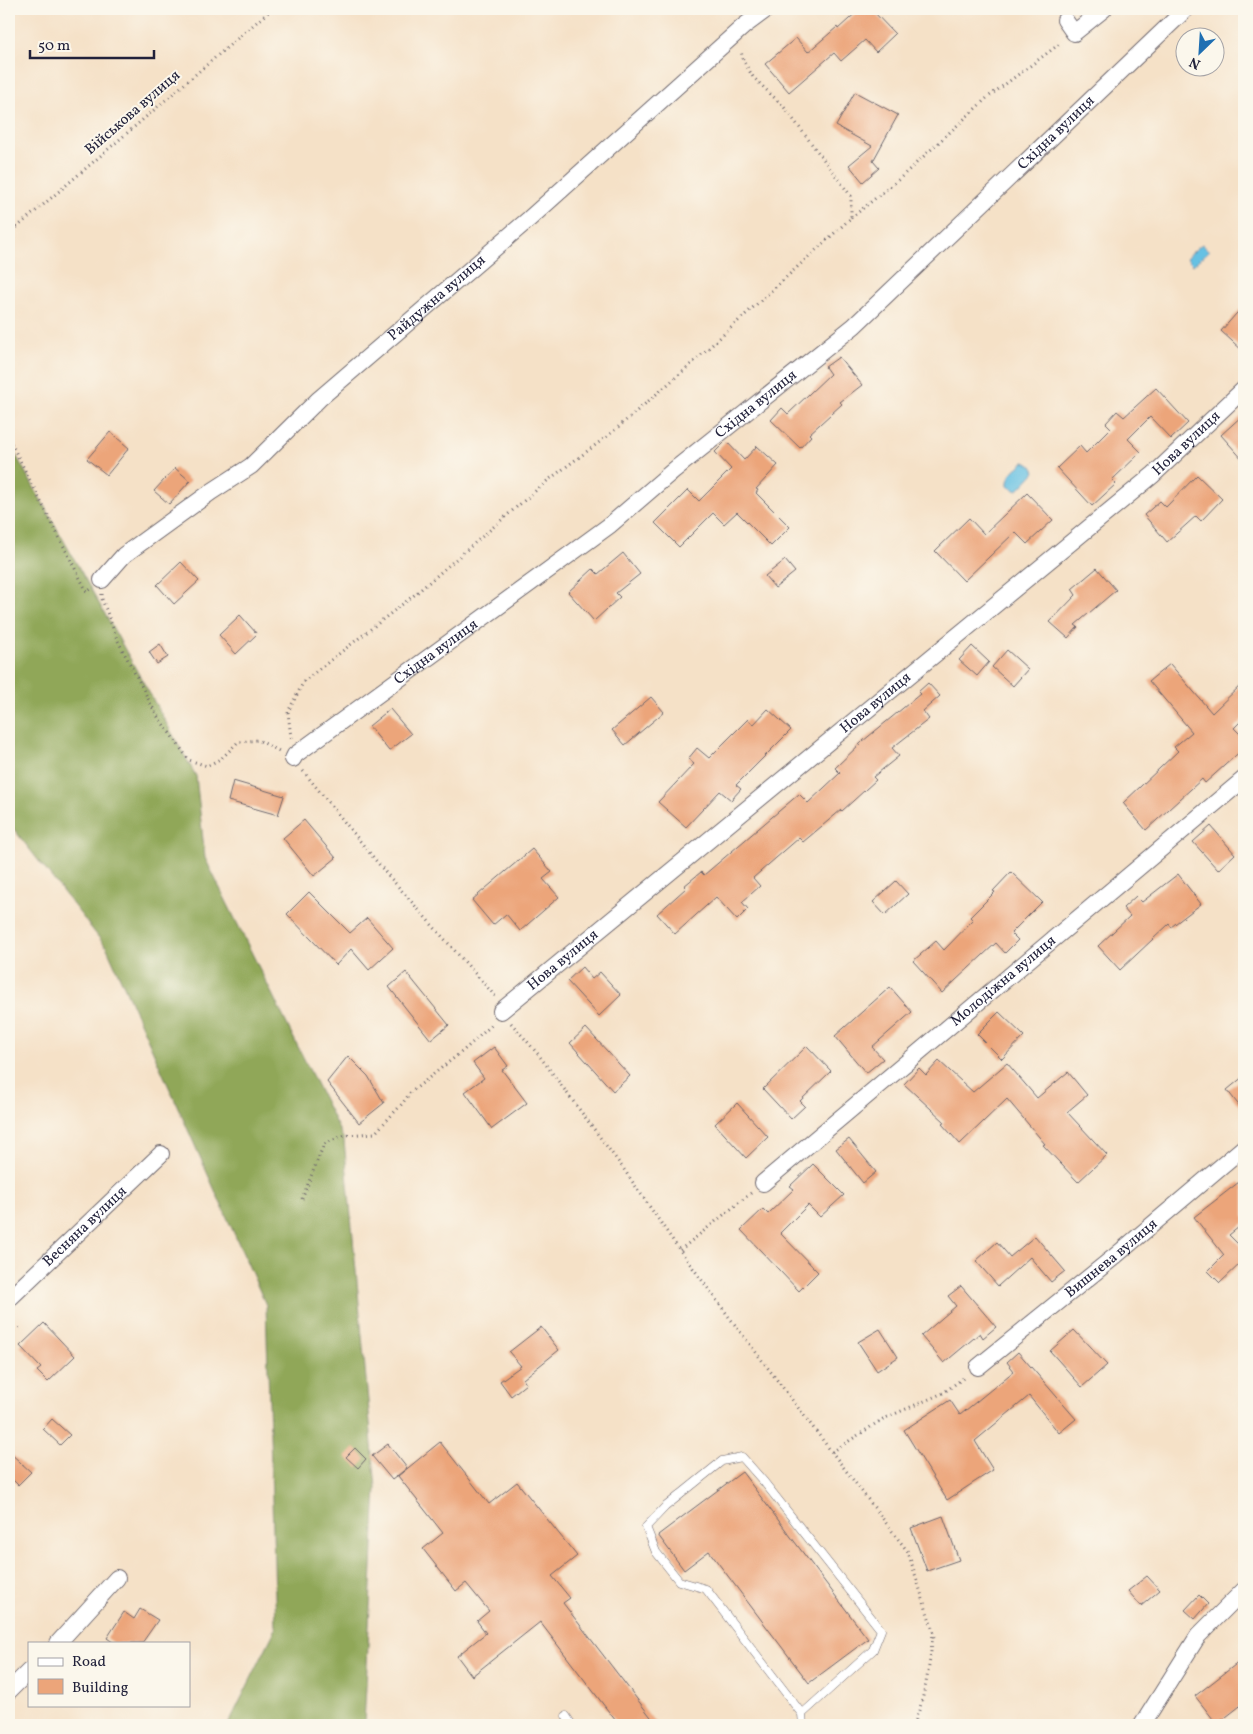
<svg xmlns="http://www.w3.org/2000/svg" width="1253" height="1734" font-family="Vollkorn,serif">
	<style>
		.forest { fill: #90a759; stroke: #59644a }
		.water { fill: #66c1e3; stroke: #44728f }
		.building { fill: #eca57a }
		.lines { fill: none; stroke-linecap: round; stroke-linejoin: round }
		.lane-casing { stroke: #6c656c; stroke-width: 9 }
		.street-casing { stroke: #6c656c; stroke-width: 18 }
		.path { stroke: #6c656c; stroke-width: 3; stroke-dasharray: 1 4; stroke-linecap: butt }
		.lane { stroke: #fff; stroke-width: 8 }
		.street { stroke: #fff; stroke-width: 16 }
		.labels { text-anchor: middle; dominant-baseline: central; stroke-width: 4; stroke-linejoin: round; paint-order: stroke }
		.street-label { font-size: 15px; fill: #22223b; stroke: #fbf7ec }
	</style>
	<rect width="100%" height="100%" fill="#fbf7ec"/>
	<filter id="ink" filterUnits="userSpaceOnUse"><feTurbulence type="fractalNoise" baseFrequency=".02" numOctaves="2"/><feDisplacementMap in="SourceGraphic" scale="10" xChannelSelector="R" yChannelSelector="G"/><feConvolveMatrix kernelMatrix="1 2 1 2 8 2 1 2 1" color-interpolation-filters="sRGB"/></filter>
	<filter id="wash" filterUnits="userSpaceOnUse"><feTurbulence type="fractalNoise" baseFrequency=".0096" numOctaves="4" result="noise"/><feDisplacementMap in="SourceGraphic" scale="20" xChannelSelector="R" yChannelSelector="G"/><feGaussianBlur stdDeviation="1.12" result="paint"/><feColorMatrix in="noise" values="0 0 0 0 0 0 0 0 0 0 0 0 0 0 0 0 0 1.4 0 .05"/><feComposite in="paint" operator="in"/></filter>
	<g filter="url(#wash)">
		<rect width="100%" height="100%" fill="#f5e1c7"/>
		<path class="forest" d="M9 443 196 776 205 858 344 1140 376 1488 364 1725H228L276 1628 266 1305 107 948 9 823Z"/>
		<g class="water">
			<path d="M1202 244 1209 251 1193 265 1186 258Z"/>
			<path d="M1024 462C1030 463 1033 466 1035 472L1017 491 1008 486C1007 474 1016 469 1024 462Z"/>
		</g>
		<g id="blocks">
			<g class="building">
				<path d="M860 9H871L895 34 876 52 865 40 841 61 834 53 789 92 765 64 796 38 808 52 837 27 838 29Z"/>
				<path d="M855 92 898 115 873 161 879 168 863 182 849 165 872 146 836 126Z"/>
				<path d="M1244 305V352L1221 331Z"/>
				<path d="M839 357 862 385 840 402 842 404 809 434 811 436 800 448 771 420 782 408 788 414 830 374 825 367Z"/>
				<path d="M1156 388 1188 423 1171 439 1150 417 1128 439 1141 452 1112 480 1116 484 1092 506 1057 468 1080 446 1086 453 1111 428 1106 423 1117 411 1124 417Z"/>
				<path d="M1244 414V461L1221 435Z"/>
				<path d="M110 432 129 448 107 475 87 459Z"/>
				<path d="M726 441 744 460 757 446 778 465 756 489 758 490 756 493 790 527 771 546 737 512 724 524 713 513 679 547 655 523 688 490 699 501 731 469 715 452Z"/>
				<path d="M175 468 190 481 169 504 154 491Z"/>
				<path d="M1197 475 1222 499 1201 521 1196 516 1167 542 1144 515 1160 501 1166 507Z"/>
				<path d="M1027 493 1053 520 1027 544 1015 532 964 581 935 551 969 518 984 534Z"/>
				<path d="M623 553 640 574 616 593 620 597 594 621 568 592 593 569 598 574Z"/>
				<path d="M785 560 795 572 775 588 765 576Z"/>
				<path d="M181 562 199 581 174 604 157 585Z"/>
				<path d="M1097 568 1116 590 1075 625 1078 627 1068 638 1050 622 1076 595 1072 589Z"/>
				<path d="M240 615 257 634 236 654 219 635Z"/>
				<path d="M160 644 168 657 157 664 149 652Z"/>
				<path d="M972 646 989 662 977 676 959 660Z"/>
				<path d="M1007 650 1028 669 1013 686 992 667Z"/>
				<path d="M1170 664 1212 713 1244 682V718L1234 728 1244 738V748L1205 783 1202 779 1146 830 1123 803 1178 751 1174 747 1192 732 1149 681Z"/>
				<path d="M928 683 940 696 923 711 929 719 892 748 899 756 873 777 876 780 842 811 841 810 803 842 799 838 753 878 760 886 742 902 748 909 737 920 716 897 675 934 657 914 686 888 684 886 701 872 704 875 799 794 808 803 840 773 835 768 863 741 920 694 918 692Z"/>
				<path d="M651 697 664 712 625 745 612 730Z"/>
				<path d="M390 709 411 734 389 751 369 726Z"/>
				<path d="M768 709 791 730 736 785 741 789 731 800 720 791 686 827 658 802 694 764 688 759 697 748 709 758 748 719 753 725Z"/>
				<path d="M233 781 284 796 278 815 228 801Z"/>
				<path d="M304 820 336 858 314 876 283 838Z"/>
				<path d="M1211 826 1235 854 1218 870 1193 842Z"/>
				<path d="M532 849 552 872 543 879 559 897 520 931 506 914 493 925 472 900Z"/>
				<path d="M1011 872 1042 902 1011 933 1018 940 1005 953 996 943 942 993 913 961 936 941 944 950 973 920 970 917 995 892 993 891Z"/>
				<path d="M1178 874 1201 904 1171 927 1169 924 1120 970 1098 946 1130 916 1123 908 1136 896 1142 902Z"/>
				<path d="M896 881 908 894 885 915 873 902Z"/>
				<path d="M309 892 350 933 367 918 393 948 369 970 351 949 336 965 287 914Z"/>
				<path d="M582 967 592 979 600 972 621 995 599 1016 567 981Z"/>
				<path d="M406 972 449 1025 431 1040 389 987Z"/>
				<path d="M890 987 912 1012 872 1047 883 1059 866 1073 835 1036Z"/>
				<path d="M999 1012 1024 1036 1002 1059 977 1034Z"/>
				<path d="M586 1028 630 1076 613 1091 570 1043Z"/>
				<path d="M807 1046 831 1071 800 1101 805 1106 791 1119 763 1089Z"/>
				<path d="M494 1047 508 1066 502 1070 527 1103 492 1129 465 1092 484 1078 473 1063Z"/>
				<path d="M348 1056 368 1076 384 1103 359 1123 327 1082Z"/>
				<path d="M939 1061 973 1092 1007 1063 1037 1098 1068 1072 1087 1095 1067 1112 1107 1155 1078 1182 1043 1145 1045 1144 1007 1099 960 1144 942 1124 945 1122 904 1084 919 1068 926 1075Z"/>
				<path d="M1244 1076V1112L1227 1090Z"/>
				<path d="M737 1103 768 1137 746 1158 715 1124Z"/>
				<path d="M849 1139 876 1172 863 1183 836 1149Z"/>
				<path d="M813 1164 844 1195 820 1217 808 1205 780 1233 818 1272 799 1291 741 1230 763 1209 768 1214 794 1189 790 1186Z"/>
				<path d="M1239 1182 1244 1189V1223L1229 1235 1244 1250V1260L1220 1283 1208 1271 1224 1255 1194 1217Z"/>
				<path d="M1035 1236 1065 1271 1051 1282 1030 1257 998 1286 976 1261 997 1242 1010 1257Z"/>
				<path d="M961 1286 996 1327 983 1338 980 1333 944 1363 921 1336 956 1306 948 1296Z"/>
				<path d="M44 1323 75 1356 48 1382 37 1371 41 1368 20 1346Z"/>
				<path d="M541 1327 559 1350 523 1379 526 1384 511 1396 500 1381 521 1366 509 1352Z"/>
				<path d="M880 1329 898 1357 877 1371 858 1342Z"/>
				<path d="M1074 1330 1107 1365 1082 1387 1050 1351Z"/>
				<path d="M1018 1352 1076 1419 1059 1433 1029 1396 975 1441 993 1470 947 1500 904 1430 950 1400 960 1415 1014 1371 1007 1362Z"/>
				<path d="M52 1419 70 1435 60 1445 43 1429Z"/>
				<path d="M440 1442 489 1504 517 1482 577 1556 552 1576 570 1598 563 1603 657 1725H619L540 1622 472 1676 457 1656 486 1633 477 1621 489 1611 466 1583 456 1591 423 1549 443 1533 398 1476Z"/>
				<path d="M388 1444 407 1468 392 1480 372 1456Z"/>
				<path d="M355 1448 366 1459 358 1468 346 1457Z"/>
				<path d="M9 1452 31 1472 18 1485 9 1476Z"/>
				<path d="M742 1472 868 1639 809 1683 709 1551 684 1570 658 1535Z"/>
				<path d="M943 1516 959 1560 927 1571 911 1528Z"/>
				<path d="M1147 1576 1160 1590 1141 1606 1128 1591Z"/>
				<path d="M1199 1595 1208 1604 1195 1619 1185 1610Z"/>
				<path d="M140 1609 158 1620 142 1643H114L107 1638 124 1612 134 1619Z"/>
				<path d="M1244 1658V1703L1217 1724 1195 1696Z"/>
			</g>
		</g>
	</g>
	<g filter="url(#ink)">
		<use href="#blocks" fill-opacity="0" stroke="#6c656c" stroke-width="1"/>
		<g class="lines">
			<defs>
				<g id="lane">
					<path d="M802 1714 873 1650 881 1630 764 1482 742 1457 722 1461 665 1507 646 1527 656 1552 679 1581 706 1589 802 1714 803 1725"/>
					<path d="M566 1716 572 1725"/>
				</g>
				<g id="street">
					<path d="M1065 20 1074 33 1104 9"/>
					<path id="s1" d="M102 580 124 555 211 492 251 466 319 399 529 219 744 26 767 9"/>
					<path id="s2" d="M293 759 295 755 610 525 674 470 854 326 1186 9"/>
					<path id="s3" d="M501 1011 1153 475 1244 389"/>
					<path id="s4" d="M763 1183 1244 779"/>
					<path id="s5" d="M9 1299 161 1154"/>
					<path id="s6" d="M978 1367 1114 1257 1244 1147"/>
					<path d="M58 1643 117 1578"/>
					<path d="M9 1691 29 1671"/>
					<path d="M1142 1725 1198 1636 1244 1590"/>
				</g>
			</defs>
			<use href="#lane" class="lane-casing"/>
			<use href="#street" class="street-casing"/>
			<g class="path">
				<path d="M851 218 898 180 988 97 1061 43"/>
				<path d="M9 234 272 9"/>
				<path d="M9 439 87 592 91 589"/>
				<path d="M102 594V599L117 639 156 714 189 760 207 766 222 758 238 742 258 740 279 751"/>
				<path d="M291 738 288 712 304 681 413 596 547 481 609 435 689 366 851 218V196L784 107 753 77 743 60 741 51"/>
				<path d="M303 771 386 873 495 996"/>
				<path d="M511 1023 538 1054 623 1168 676 1245 729 1317 908 1552 935 1637"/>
				<path d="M302 1199 324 1144 345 1135 375 1133 402 1104 410 1093 464 1050 493 1024"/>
				<path d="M680 1250 751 1193"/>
				<path d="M9 1330 23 1328"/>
				<path d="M832 1452 883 1419 943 1393 966 1376"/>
				<path d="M914 1725C925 1696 930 1665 933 1633"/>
			</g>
			<use href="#lane" class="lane"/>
			<use href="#street" class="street"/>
		</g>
	</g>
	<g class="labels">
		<g class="street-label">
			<text transform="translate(133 113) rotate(-41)">Військова вулиця</text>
			<text stroke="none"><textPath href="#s2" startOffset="989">Східна вулиця</textPath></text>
			<text stroke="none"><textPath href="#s1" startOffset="439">Райдужна вулиця</textPath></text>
			<text stroke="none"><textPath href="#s2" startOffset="584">Східна вулиця</textPath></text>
			<text stroke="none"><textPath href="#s3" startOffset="890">Нова вулиця</textPath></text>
			<text stroke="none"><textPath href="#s2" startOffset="179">Східна вулиця</textPath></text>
			<text stroke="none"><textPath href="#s3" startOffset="485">Нова вулиця</textPath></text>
			<text stroke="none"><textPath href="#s3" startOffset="80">Нова вулиця</textPath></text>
			<text stroke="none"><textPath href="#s4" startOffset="314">Молодіжна вулиця</textPath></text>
			<text stroke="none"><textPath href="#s5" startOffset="105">Весняна вулиця</textPath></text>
			<text stroke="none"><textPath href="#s6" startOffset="172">Вишнева вулиця</textPath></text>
		</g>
	</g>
	<rect width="1253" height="1734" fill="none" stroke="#fbf7ec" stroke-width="30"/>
	<rect x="28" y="1642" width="162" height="65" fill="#fbf7ec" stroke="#a4a2a5"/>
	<rect x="38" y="1658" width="25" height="8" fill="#ffffff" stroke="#a4a2a5"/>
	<text x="72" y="1666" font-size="15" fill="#22223b">Road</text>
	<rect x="38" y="1679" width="25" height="15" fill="#eca57a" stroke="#a4a2a5"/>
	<text x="72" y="1692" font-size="15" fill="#22223b">Building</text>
	<g transform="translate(1200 52) rotate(205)"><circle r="24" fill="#fbf7ec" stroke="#a4a2a5"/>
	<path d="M0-4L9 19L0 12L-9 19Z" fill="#1f6fb2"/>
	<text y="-8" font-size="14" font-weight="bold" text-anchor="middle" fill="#22223b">N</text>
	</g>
	<path d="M30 50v8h124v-8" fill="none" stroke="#22223b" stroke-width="2.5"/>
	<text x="38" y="50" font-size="15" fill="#22223b" stroke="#fbf7ec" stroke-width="4" paint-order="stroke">50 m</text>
</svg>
